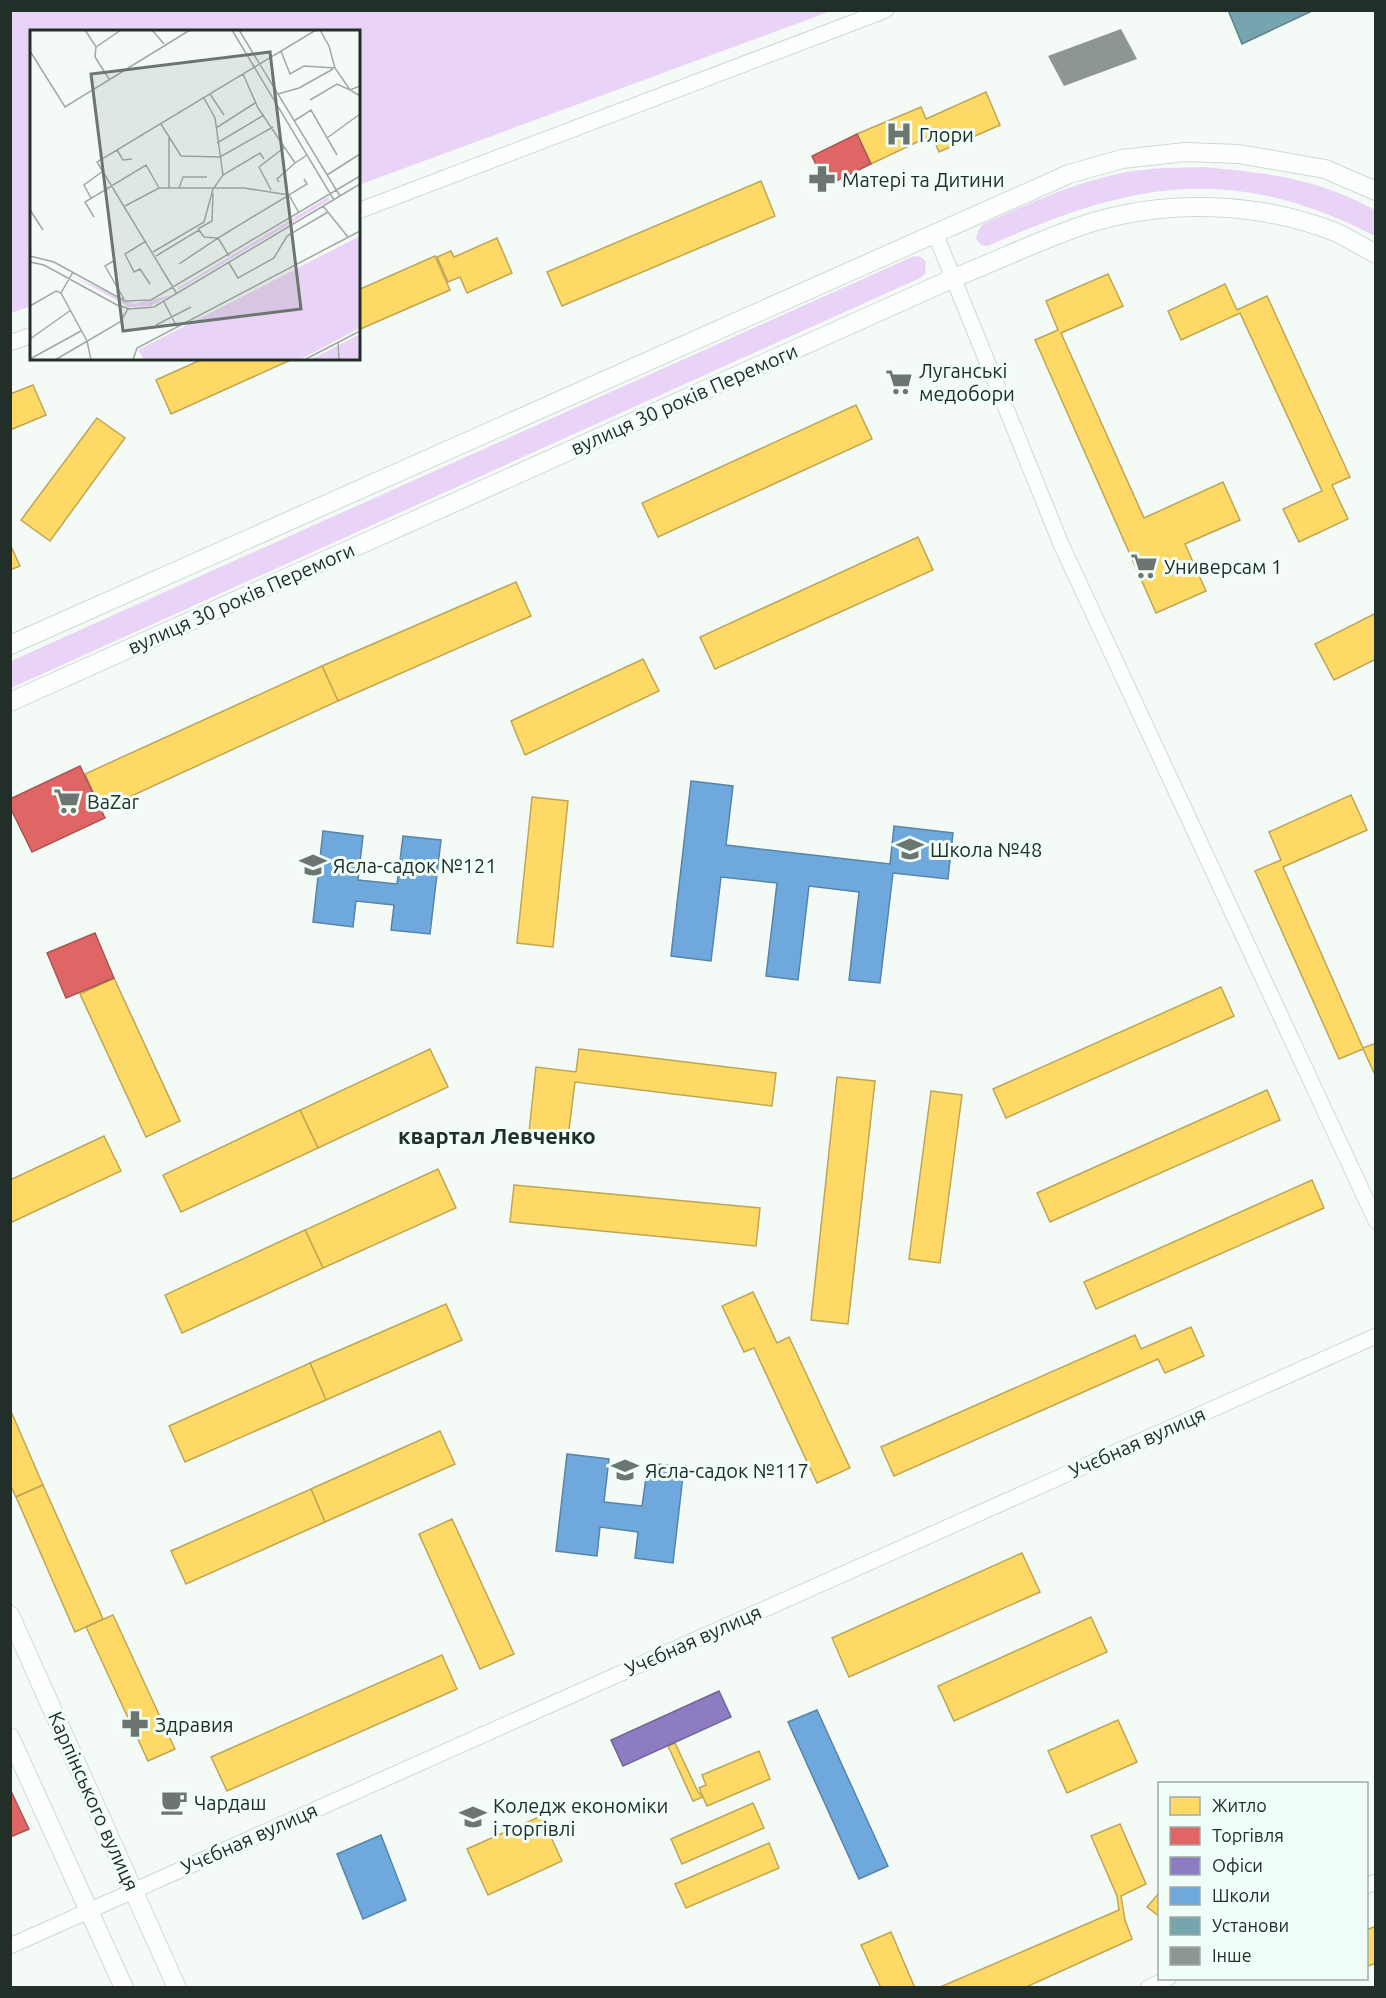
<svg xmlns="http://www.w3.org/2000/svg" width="1386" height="1998" font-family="Ubuntu,sans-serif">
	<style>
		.green { fill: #e9d3f7 }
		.homes { fill: #ffd966; stroke: #bda654; stroke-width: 1.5 }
		.shops { fill: #e06666; stroke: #a75654; stroke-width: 1.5 }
		.offices { fill: #8e7cc3; stroke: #6e6595; stroke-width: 1.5 }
		.schools { fill: #6fa8dc; stroke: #5884a6; stroke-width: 1.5 }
		.public { fill: #76a5af; stroke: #5d8287; stroke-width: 1.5 }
		.building { fill: #8e9692 }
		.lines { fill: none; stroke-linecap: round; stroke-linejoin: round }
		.minor-casing { stroke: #cfd9d4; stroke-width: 17 }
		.tertiary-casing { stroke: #cfd9d4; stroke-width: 20 }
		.minor { stroke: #fdfefe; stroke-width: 15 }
		.tertiary { stroke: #fdfefe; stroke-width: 18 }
		.labels { text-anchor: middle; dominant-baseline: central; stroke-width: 6; stroke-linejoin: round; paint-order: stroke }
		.poi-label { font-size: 20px; fill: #222f29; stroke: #f1fef7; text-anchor: start }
		.street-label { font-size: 20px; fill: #222f29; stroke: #f1fef7 }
		.quarter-label { font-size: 22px; font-weight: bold; fill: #222f29; stroke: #f1fef7 }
		.inset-road { fill: none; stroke: #a0a9a5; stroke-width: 1.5 }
		.view { fill: #6c7671; fill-opacity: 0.15; stroke: #6c7671; stroke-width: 3 }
		.inset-edge { fill: none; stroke: #222f29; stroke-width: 3 }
	</style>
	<rect width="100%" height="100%" fill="#f4fbf7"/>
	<g class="green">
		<path d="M11 10H831V11L359 185 358 32H32L31 306 11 313Z"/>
		<path d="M1202 167C1268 173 1316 178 1375 210V236C1231 162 1131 182 988 246L981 245 976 238 978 231 983 224C1037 200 1092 174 1151 169 1168 167 1185 168 1202 167Z"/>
		<path d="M914 256 921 257 926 262 925 274 920 278 11 688V661Z"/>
	</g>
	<g class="homes">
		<path d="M986 92 1000 125 939 152 932 135 871 164 857 134 921 107 926 119Z"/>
		<path d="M761 181 775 216 562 306 547 272Z"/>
		<path d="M497 238 512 273 467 293 460 277 448 282 437 257 451 251 454 257Z"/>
		<path d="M435 256 450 290 358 330V290Z"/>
		<path d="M1108 274 1123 306 1061 333 1144 518 1223 482 1240 520 1185 544 1206 591 1156 613 1035 340 1058 330 1046 301Z"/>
		<path d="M1225 284 1237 310 1267 296 1350 477 1332 485 1348 519 1299 542 1283 509 1322 491 1240 313 1181 340 1168 311Z"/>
		<path d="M205 358H295L171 414 156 380Z"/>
		<path d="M33 385 46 415 10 430V394Z"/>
		<path d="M856 405 872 439 658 537 642 503Z"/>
		<path d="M97 418 125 438 50 541 21 520Z"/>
		<path d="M918 537 933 570 715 669 700 637Z"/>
		<path d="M10 544 20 566 10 570Z"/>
		<path d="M516 582 531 616 338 701 322 666Z"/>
		<path d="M1376 613V659L1334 680 1315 644Z"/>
		<path d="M643 659 659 691 525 755 511 721Z"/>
		<path d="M322 666 338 701 101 810 85 774Z"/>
		<path d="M1351 795 1367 830 1283 867 1363 1048 1376 1043V1077L1363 1049 1339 1059 1255 871 1281 860 1269 832Z"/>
		<path d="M532 797 568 801 553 947 517 943Z"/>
		<path d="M114 978 180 1121 146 1137 80 994Z"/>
		<path d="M1221 987 1234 1016 1006 1118 993 1089Z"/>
		<path d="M430 1049 448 1087 318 1148 300 1110Z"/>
		<path d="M579 1049 776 1073 772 1106 575 1082 568 1137 529 1132 536 1067 576 1072Z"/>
		<path d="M837 1077 875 1081 848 1324 811 1320Z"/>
		<path d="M1267 1090 1280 1120 1050 1222 1037 1193Z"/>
		<path d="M931 1091 962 1095 940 1263 909 1259Z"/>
		<path d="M300 1110 318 1148 181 1212 163 1175Z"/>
		<path d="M104 1136 121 1171 10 1223V1180Z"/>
		<path d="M438 1169 456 1208 323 1268 305 1230Z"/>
		<path d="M1312 1180 1324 1208 1096 1309 1084 1282Z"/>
		<path d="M514 1185 760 1208 756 1246 510 1222Z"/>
		<path d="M305 1230 323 1268 182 1333 165 1295Z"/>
		<path d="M753 1292 777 1343 789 1337 850 1468 817 1483 754 1348 744 1352 722 1306Z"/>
		<path d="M446 1304 462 1340 326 1400 310 1363Z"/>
		<path d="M1191 1327 1204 1356 1165 1373 1158 1359 894 1476 881 1447 1135 1335 1141 1349Z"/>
		<path d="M310 1363 326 1400 185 1462 169 1426Z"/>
		<path d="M10 1409 43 1485 16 1497 10 1484Z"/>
		<path d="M440 1431 455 1464 325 1522 311 1489Z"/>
		<path d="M43 1485 103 1619 75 1632 16 1497Z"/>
		<path d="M311 1489 325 1522 186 1584 171 1551Z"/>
		<path d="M452 1519 514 1654 480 1669 419 1534Z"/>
		<path d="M1022 1553 1040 1592 849 1677 832 1638Z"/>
		<path d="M113 1615 175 1749 148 1761 86 1627Z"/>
		<path d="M1091 1617 1107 1652 954 1721 938 1686Z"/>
		<path d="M442 1655 457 1689 227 1791 211 1757Z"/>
		<path d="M1118 1720 1137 1762 1067 1793 1048 1751Z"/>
		<path d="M675 1743 698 1792 703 1797 693 1801 668 1746Z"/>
		<path d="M759 1751 770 1779 707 1806 699 1788 706 1785 702 1775Z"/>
		<path d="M753 1803 764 1828 682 1864 671 1839Z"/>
		<path d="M541 1816 562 1861 488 1895 467 1849Z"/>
		<path d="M1120 1824 1146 1884 1121 1896 1125 1920 1132 1939 1024 1988H938L1119 1910 1117 1896 1091 1836Z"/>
		<path d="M769 1843 779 1868 686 1908 675 1884Z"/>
		<path d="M1160 1892V1917L1147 1907Z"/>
		<path d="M1376 1926V1963L1366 1967V1930Z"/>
		<path d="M891 1932 915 1988H881L861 1945Z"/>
	</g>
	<g class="shops">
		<path d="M857 134 871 164 826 186 812 156Z"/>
		<path d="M80 766 105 818 32 852 10 807V799Z"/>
		<path d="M95 933 114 978 66 998 47 953Z"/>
		<path d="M10 1789 29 1829 10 1837Z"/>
	</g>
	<path class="offices" d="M719 1691 731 1717 623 1766 611 1740Z"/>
	<g class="schools">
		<path d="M691 781 733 786 726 845 890 864 894 826 953 833 948 879 893 873 880 983 849 980 859 892 809 886 798 980 766 976 777 883 721 877 711 961 671 956Z"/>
		<path d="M323 831 363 836 358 880 397 884 403 836 441 840 430 934 391 930 394 905 356 901 353 927 313 922Z"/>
		<path d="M567 1454 609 1459 604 1502 642 1506 648 1463 684 1467 673 1563 635 1558 638 1532 600 1527 597 1556 556 1551Z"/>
		<path d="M817 1710 888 1866 859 1879 788 1722Z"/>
		<path d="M381 1835 406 1900 363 1919 337 1854Z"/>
	</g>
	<path class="public" d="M1228 10H1314L1242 44Z"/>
	<path class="building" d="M1121 29 1137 59 1064 86 1048 56Z"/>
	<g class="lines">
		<defs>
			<g id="minor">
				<path d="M358 211 886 10"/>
				<path d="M935 233 1061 544 1376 1221"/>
				<path d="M10 343 32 335"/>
				<path d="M1366 1886 1376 1882"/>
				<path d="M10 1946 1376 1336"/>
				<path d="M1148 1988 1168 1978"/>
			</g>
			<g id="tertiary">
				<path d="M10 645 1069 174 1122 159 1185 152 1239 154 1325 169 1376 191"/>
				<path d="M10 702 954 278C999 260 1044 238 1090 223 1168 199 1259 202 1335 232 1349 238 1362 247 1376 254"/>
				<path d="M10 1615 177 1988"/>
				<path d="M10 1737 124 1988"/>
			</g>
		</defs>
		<use href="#minor" class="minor-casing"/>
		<use href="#tertiary" class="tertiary-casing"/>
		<use href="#minor" class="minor"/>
		<use href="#tertiary" class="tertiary"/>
	</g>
	<defs>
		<symbol id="hospital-bare" viewBox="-9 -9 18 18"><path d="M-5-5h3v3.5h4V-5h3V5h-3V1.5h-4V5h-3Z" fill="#6c7671" stroke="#f1fef7" stroke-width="2.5" paint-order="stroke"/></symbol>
		<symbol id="pharmacy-bare" viewBox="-9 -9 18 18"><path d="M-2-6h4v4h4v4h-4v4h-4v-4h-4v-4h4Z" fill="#6c7671" stroke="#f1fef7" stroke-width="2.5" paint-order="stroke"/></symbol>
		<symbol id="supermarket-bare" viewBox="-9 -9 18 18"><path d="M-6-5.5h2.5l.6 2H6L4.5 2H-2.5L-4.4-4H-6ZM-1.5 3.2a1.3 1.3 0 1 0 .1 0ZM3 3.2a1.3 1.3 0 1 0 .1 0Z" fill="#6c7671" stroke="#f1fef7" stroke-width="2.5" paint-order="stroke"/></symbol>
		<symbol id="school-bare" viewBox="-9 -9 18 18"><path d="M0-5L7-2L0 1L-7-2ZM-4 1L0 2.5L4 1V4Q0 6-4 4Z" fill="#6c7671" stroke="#f1fef7" stroke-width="2.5" paint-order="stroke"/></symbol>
		<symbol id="cafe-bare" viewBox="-9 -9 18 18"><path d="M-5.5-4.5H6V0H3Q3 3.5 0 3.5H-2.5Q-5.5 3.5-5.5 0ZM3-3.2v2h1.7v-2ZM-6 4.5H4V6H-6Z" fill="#6c7671" stroke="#f1fef7" stroke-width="2.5" paint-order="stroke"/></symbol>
		<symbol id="university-bare" viewBox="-9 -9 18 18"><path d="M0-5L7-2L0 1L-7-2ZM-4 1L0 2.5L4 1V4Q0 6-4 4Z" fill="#6c7671" stroke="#f1fef7" stroke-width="2.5" paint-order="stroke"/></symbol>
	</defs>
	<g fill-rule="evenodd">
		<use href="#hospital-bare" x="880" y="115" width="38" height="38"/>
		<use href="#pharmacy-bare" x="803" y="160" width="38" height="38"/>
		<use href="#supermarket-bare" x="880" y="363" width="38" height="38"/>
		<use href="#supermarket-bare" x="1125" y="547" width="38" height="38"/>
		<use href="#supermarket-bare" x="48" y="782" width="38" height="38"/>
		<use href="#school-bare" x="891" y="830" width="38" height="38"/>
		<use href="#school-bare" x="294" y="846" width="38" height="38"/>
		<use href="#school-bare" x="606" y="1451" width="38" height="38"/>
		<use href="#pharmacy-bare" x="116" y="1705" width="38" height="38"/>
		<use href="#cafe-bare" x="155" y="1783" width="38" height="38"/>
		<use href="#university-bare" x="454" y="1798" width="38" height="38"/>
	</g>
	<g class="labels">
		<g class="poi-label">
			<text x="919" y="134">Глори</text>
			<text x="842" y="179">Матері та Дитини</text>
			<text x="919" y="370">Луганські<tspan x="919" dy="23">медобори</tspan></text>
			<text x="1164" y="566">Универсам 1</text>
			<text x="87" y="801">BaZar</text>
			<text x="930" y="849">Школа №48</text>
			<text x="333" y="865">Ясла-садок №121</text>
			<text x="645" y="1470">Ясла-садок №117</text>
			<text x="155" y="1724">Здравия</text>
			<text x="194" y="1802">Чардаш</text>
			<text x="493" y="1805">Коледж економіки<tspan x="493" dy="23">і торгівлі</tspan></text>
		</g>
		<g class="street-label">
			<text transform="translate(684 399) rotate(-24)">вулиця 30 років Перемоги</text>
			<text transform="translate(241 598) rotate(-24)">вулиця 30 років Перемоги</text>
			<text transform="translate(1137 1442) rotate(-24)">Учєбная вулиця</text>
			<text transform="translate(693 1640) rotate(-24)">Учєбная вулиця</text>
			<text transform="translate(94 1801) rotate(66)">Карпінського вулиця</text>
			<text transform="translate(249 1838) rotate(-24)">Учєбная вулиця</text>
		</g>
		<g class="quarter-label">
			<text x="497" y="1135">квартал Левченко</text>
		</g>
	</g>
	<g transform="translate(30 30)">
		<rect width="330" height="330" fill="#f4fbf7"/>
		<path d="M298 167 300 170 148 260V258ZM330 206V298L269 330H114L108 320ZM43 246 104 274 142 265 120 276 99 277ZM330 304V330H280Z" fill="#e9d3f7"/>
		<path class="inset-road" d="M55 0 66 17 91 0M122 0 134 14M202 0 304 170M209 0 310 166M290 0 299 16 305 38 320 60 330 66M66 17 65 27 79 49M0 21 35 77 160 0M251 21 260 44 274 36 305 38M213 44 228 78 265 133 277 125M180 64 194 85M248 64 269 58 303 39M174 68 185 88 193 145M280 70 307 54 320 60 330 56M264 91 281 80 307 125M131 94 151 126 190 127 243 97M186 98 225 73M139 108V158M297 108 330 84M187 113 234 85M87 120 93 130 102 129M297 145 330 124M249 152 247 149 265 133M149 158 153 147H177M241 160 229 137 255 117M61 168 54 155 73 141M95 176 129 158H214L259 165 277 154 274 149M293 176 318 207M0 180 13 200M64 187 55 172 116 135 129 158M168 199 182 191 183 163M116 211 95 224 104 242 110 239 120 254M123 222 174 192 183 159 193 145 230 123 234 129M0 226 24 232 95 271 121 270 330 146M126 226 169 200 174 207 188 208 149 234M199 226 188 208 259 165 269 183M85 230 75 236 94 269M0 232 14 235 87 275 100 279 124 277 330 154M199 233 208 248 244 228 257 206 298 182M43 242 31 263 57 311 61 330M147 264 67 132 286 0M134 272 147 297M0 276 26 261 31 263M126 295 161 277M0 309 41 280M308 312 309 330M0 329 51 301M25 330 90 292 98 279M103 330 107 318 330 201M274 330 330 301"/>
		<path class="view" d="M240 22 271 279 93 301 61 44Z"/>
		<rect width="330" height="330" class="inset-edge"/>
	</g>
	<rect width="1386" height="1998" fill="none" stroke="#222f29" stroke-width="24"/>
	<rect x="1158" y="1782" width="210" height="198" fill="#f1fef7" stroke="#9eaba5" stroke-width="1.5"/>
	<rect x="1170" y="1797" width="30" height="18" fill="#ffd966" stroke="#9eaba5" stroke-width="1.5"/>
	<text x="1212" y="1812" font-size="18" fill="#222f29">Житло</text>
	<rect x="1170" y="1827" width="30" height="18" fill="#e06666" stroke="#9eaba5" stroke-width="1.5"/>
	<text x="1212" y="1842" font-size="18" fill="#222f29">Торгівля</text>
	<rect x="1170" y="1857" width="30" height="18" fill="#8e7cc3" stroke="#9eaba5" stroke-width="1.5"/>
	<text x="1212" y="1872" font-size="18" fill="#222f29">Офіси</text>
	<rect x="1170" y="1887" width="30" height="18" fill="#6fa8dc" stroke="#9eaba5" stroke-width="1.5"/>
	<text x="1212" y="1902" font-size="18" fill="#222f29">Школи</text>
	<rect x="1170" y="1917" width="30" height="18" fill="#76a5af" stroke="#9eaba5" stroke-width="1.5"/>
	<text x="1212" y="1932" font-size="18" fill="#222f29">Установи</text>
	<rect x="1170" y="1947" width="30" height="18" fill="#8e9692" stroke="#9eaba5" stroke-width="1.5"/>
	<text x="1212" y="1962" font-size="18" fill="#222f29">Інше</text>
</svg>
